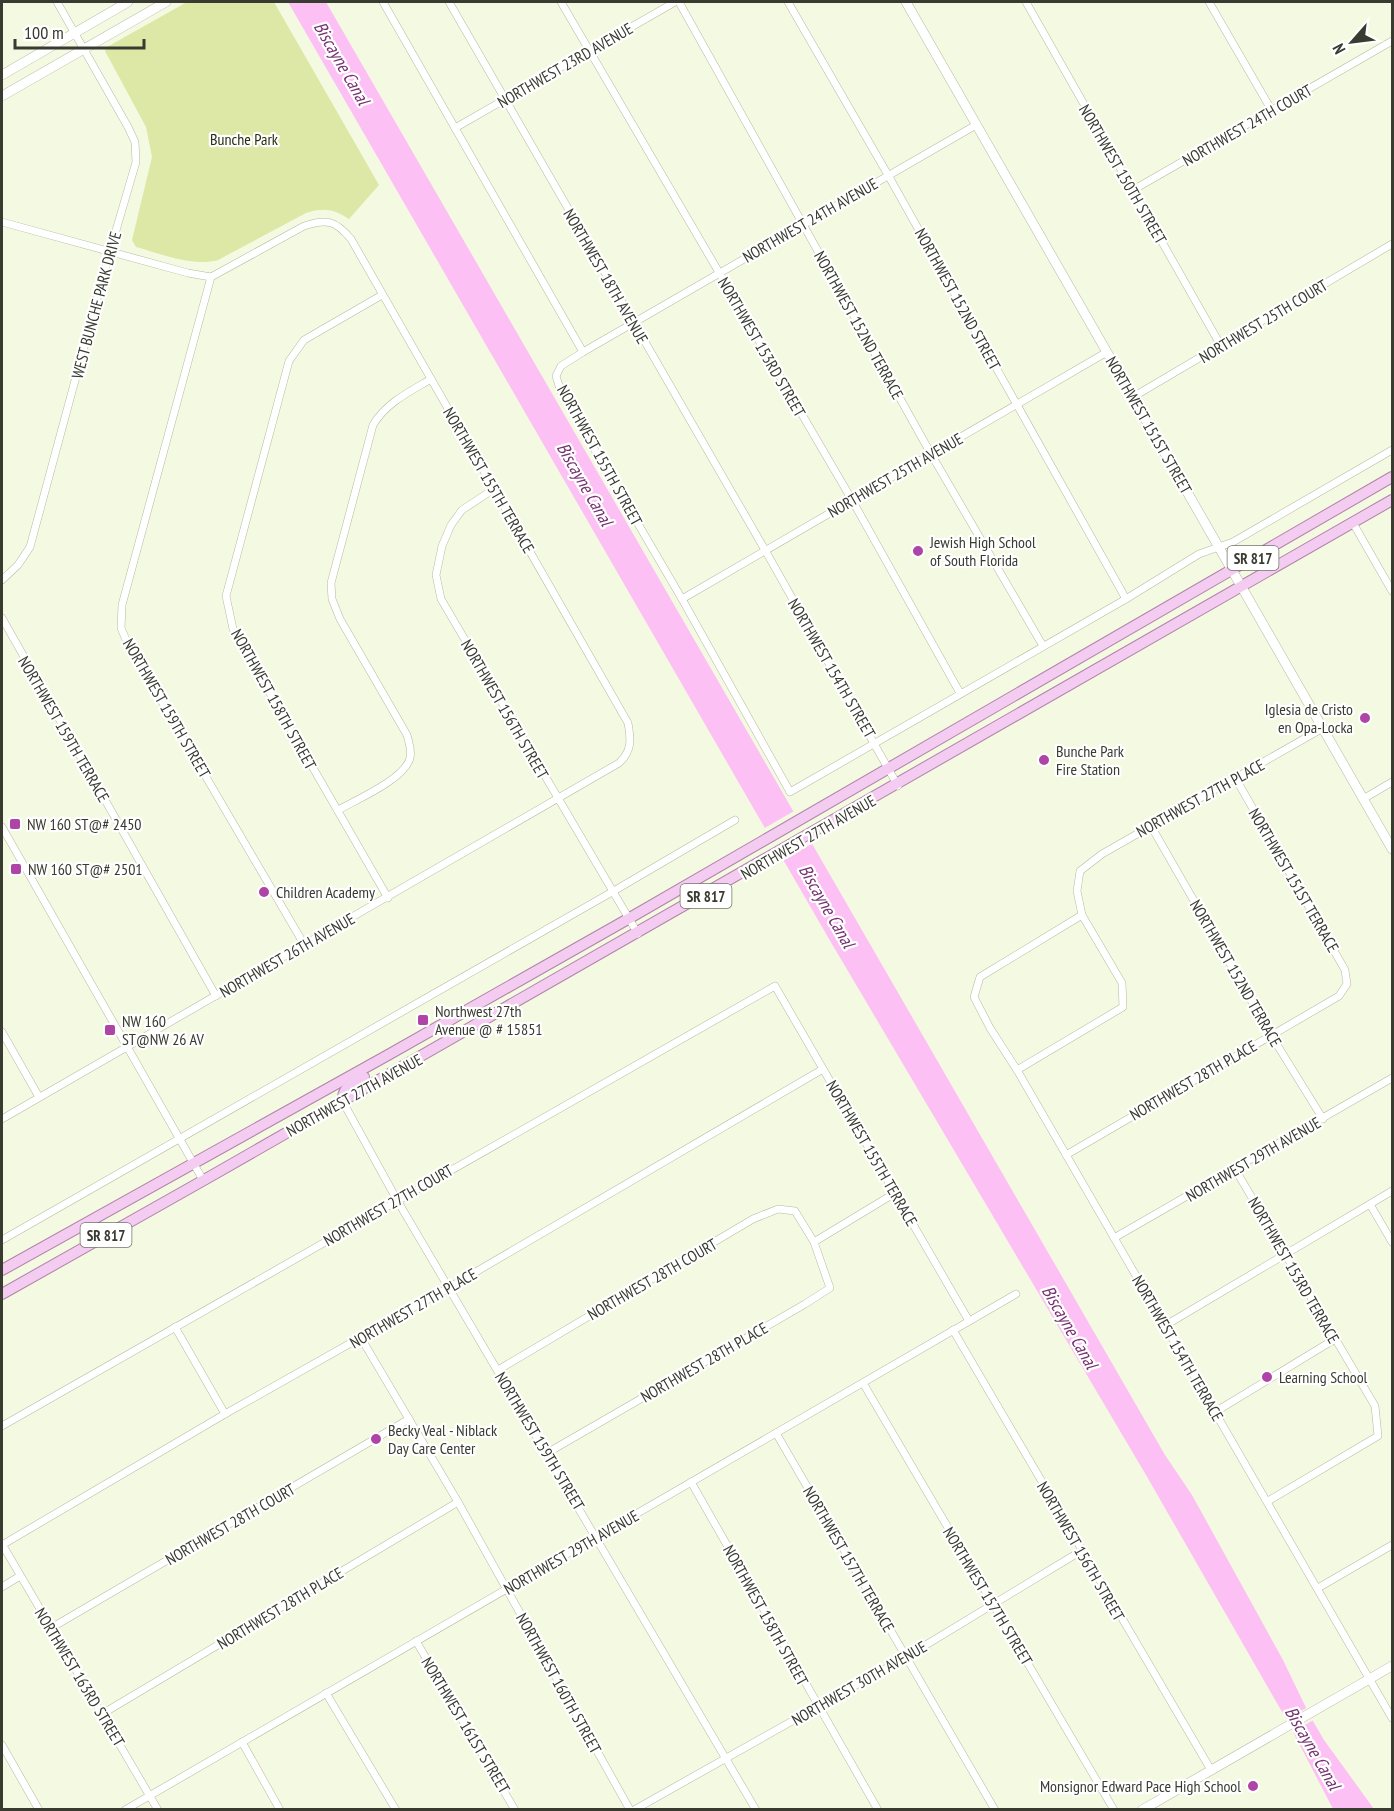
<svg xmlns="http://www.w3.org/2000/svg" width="1394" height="1811" font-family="'PT Sans Narrow',sans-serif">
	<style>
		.green { fill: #dde7a6 }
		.water { fill: #fcc0f5 }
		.pier { fill: #f4f9e1 }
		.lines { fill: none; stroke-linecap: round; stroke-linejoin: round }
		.street-casing { stroke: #b5b9a2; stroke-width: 8 }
		.secondary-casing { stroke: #b5b9a2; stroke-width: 10 }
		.primary-casing { stroke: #af83a7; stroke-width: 12 }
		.street { stroke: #fff; stroke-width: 7 }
		.secondary { stroke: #fff; stroke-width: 9 }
		.primary { stroke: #f5ccf1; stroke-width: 10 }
		.poi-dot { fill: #ad44a6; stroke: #fff; stroke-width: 2 }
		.labels { text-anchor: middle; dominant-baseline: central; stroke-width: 4.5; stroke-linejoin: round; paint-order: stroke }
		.shield { fill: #fff; stroke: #74766f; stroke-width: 1.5 }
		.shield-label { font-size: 15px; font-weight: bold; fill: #393b31 }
		.street-label { font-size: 16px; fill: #393b31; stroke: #fff }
		.park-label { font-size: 16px; fill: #292d0d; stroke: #fff }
		.poi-label { font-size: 16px; fill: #393b31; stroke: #fff; text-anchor: start }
		.water-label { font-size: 18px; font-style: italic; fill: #763271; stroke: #fff }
	</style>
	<rect width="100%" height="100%" fill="#f4f9e1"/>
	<path class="green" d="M187 2H274L379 185 349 219C335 209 322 207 306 213L218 260C192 267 162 254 136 247L132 240 152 157 146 127 105 51 107 47Z"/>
	<path class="water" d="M288 2H326L1165 1455 1192 1495 1283 1660 1310 1716 1324 1740 1374 1809H1333L1289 1724 1146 1475 829 939Z"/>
	<g class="pier">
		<path d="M794 811 813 843 781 862 763 829Z"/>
		<path d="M1308 1707 1315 1719 1290 1734 1283 1721Z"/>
	</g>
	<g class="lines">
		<defs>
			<g id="street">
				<path d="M383 2 583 352"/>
				<path d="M449 2 765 550 898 786"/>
				<path d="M561 2 852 500 960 693"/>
				<path d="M679 2 931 454 1043 646"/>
				<path d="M788 2 888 175 1126 599"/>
				<path d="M1026 2 1221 346"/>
				<path d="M1209 2 1272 111"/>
				<path d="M976 125 583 352 561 366 556 376 561 392 682 599 790 792 1126 599 1199 554 1233 542 1392 450"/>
				<path d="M455 128 675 2"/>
				<path d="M1133 190 1392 41"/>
				<path d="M2 222 188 273 211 277 304 226C327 218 336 221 351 239L628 723C631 740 632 751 619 763L2 1119"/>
				<path d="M211 277 122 605 121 628 127 642 305 946"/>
				<path d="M382 295 304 340 289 361 226 596 233 629 388 898"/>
				<path d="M1133 397 1392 244"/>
				<path d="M494 489 462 510 451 525 442 546 436 575 441 599 638 934"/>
				<path d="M1353 523 1392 591"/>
				<path d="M2 580 18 565 30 547 110 251 136 162 135 142 128 127 57 2"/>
				<path d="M682 599 1107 352"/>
				<path d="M2 618 216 996"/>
				<path d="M1363 799 1392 782"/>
				<path d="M338 810C356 800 405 779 410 758 412 750 409 743 407 735L340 619 332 599 331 583 373 425C386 403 409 392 431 379"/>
				<path d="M1151 826 1271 1035 1323 1119"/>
				<path d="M2 827 203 1180"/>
				<path d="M1082 915 980 977 974 997 990 1028 1017 1070 1392 1718"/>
				<path d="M2 1032 39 1097"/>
				<path d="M1017 1070 1123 1007 1122 983 1082 915 1077 891 1080 871 1102 854 1323 728"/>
				<path d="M343 1102 397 1200 756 1810"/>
				<path d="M1066 1155 1339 996 1347 984 1345 970 1236 779"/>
				<path d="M1235 1169 1375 1406 1378 1436 1268 1501"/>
				<path d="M1371 1206 1392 1242"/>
				<path d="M1114 1238 1392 1078"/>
				<path d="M2 1240 612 892 735 820"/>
				<path d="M814 1242 895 1193"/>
				<path d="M1166 1325 1392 1191"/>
				<path d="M175 1327 225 1414"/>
				<path d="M953 1330 1211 1770"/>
				<path d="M361 1338 458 1502 630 1810"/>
				<path d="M498 1370 753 1219 778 1209 795 1211 814 1242 830 1288 805 1304 547 1453"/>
				<path d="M863 1383 1114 1810"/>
				<path d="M1215 1412 1335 1339"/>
				<path d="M2 1426 775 986 969 1321"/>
				<path d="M776 1433 995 1810"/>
				<path d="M691 1482 878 1810"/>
				<path d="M2 1544 158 1810"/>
				<path d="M2 1545 225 1414 450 1287 823 1069"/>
				<path d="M2 1587 20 1576"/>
				<path d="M1318 1588 1392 1545"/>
				<path d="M51 1628 409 1419"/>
				<path d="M416 1641 515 1810"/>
				<path d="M326 1693 396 1810"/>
				<path d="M102 1714 458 1502"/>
				<path d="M242 1742 280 1810"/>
				<path d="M2 1745 39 1810"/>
				<path d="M125 1810 1016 1294"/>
				<path d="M634 1810 906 1657 1081 1551"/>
			</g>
			<g id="secondary">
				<path d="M906 2 1392 849"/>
				<path d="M2 75 128 2"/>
				<path d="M2 96 166 2"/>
				<path d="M1142 1810 1392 1666"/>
			</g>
			<g id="primary">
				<path d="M343 1102C341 1088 353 1083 364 1077"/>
				<path d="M2 1270 388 1055 628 919 1392 477"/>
				<path d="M2 1294C467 1032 931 768 1392 500"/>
			</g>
		</defs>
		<use href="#street" class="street-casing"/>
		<use href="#secondary" class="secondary-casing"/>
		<use href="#primary" class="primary-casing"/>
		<use href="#street" class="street"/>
		<use href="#secondary" class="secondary"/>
		<use href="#primary" class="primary"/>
	</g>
	<g class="poi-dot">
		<circle cx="918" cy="551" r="6"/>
		<circle cx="1365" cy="718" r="6"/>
		<circle cx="1044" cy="760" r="6"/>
		<rect x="9" y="818" width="12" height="12" rx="3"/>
		<rect x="10" y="863" width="12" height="12" rx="3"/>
		<circle cx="264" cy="892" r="6"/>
		<rect x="417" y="1014" width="12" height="12" rx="3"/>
		<rect x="104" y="1024" width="12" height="12" rx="3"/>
		<circle cx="1267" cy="1377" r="6"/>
		<circle cx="376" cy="1439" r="6"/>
		<circle cx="1253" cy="1786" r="6"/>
	</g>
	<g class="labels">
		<g class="shield">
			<rect x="1227.5" y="546" width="51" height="24" rx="4.5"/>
			<rect x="680.5" y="884" width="51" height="24" rx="4.5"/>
			<rect x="80.5" y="1223" width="51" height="24" rx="4.5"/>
		</g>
		<g class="shield-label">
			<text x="1253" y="558">SR 817</text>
			<text x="706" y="896">SR 817</text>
			<text x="106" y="1235">SR 817</text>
		</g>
		<g class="street-label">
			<text transform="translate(565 65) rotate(-30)">NORTHWEST 23RD AVENUE</text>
			<text transform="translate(1247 125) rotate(-30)">NORTHWEST 24TH COURT</text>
			<text transform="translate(1123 174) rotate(60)">NORTHWEST 150TH STREET</text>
			<text transform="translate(810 220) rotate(-30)">NORTHWEST 24TH AVENUE</text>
			<text transform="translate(606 276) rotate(60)">NORTHWEST 18TH AVENUE</text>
			<text transform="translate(958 299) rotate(61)">NORTHWEST 152ND STREET</text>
			<text transform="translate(96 305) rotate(-75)">WEST BUNCHE PARK DRIVE</text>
			<text transform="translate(1263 321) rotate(-31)">NORTHWEST 25TH COURT</text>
			<text transform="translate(859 325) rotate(61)">NORTHWEST 152ND TERRACE</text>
			<text transform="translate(762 347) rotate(60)">NORTHWEST 153RD STREET</text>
			<text transform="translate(1149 425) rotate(60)">NORTHWEST 151ST STREET</text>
			<text transform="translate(600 455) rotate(61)">NORTHWEST 155TH STREET</text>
			<text transform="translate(895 475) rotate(-30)">NORTHWEST 25TH AVENUE</text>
			<text transform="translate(489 480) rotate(60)">NORTHWEST 155TH TERRACE</text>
			<text transform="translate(832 668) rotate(60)">NORTHWEST 154TH STREET</text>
			<text transform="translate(274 699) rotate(61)">NORTHWEST 158TH STREET</text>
			<text transform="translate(167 708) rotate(60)">NORTHWEST 159TH STREET</text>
			<text transform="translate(505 709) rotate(60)">NORTHWEST 156TH STREET</text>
			<text transform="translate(64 729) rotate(60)">NORTHWEST 159TH TERRACE</text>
			<text transform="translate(1200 798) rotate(-29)">NORTHWEST 27TH PLACE</text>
			<text transform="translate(808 837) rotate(-30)">NORTHWEST 27TH AVENUE</text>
			<text transform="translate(1294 880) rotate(60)">NORTHWEST 151ST TERRACE</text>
			<text transform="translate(287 955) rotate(-30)">NORTHWEST 26TH AVENUE</text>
			<text transform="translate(1236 973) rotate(60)">NORTHWEST 152ND TERRACE</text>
			<text transform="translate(1193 1080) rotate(-30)">NORTHWEST 28TH PLACE</text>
			<text transform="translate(354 1095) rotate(-29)">NORTHWEST 27TH AVENUE</text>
			<text transform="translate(872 1153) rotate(60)">NORTHWEST 155TH TERRACE</text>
			<text transform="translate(1253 1159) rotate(-30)">NORTHWEST 29TH AVENUE</text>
			<text transform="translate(388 1205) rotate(-30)">NORTHWEST 27TH COURT</text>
			<text transform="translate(1294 1270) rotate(60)">NORTHWEST 153RD TERRACE</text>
			<text transform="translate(652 1279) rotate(-30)">NORTHWEST 28TH COURT</text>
			<text transform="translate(413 1308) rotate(-30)">NORTHWEST 27TH PLACE</text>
			<text transform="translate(1178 1348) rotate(60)">NORTHWEST 154TH TERRACE</text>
			<text transform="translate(704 1362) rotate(-30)">NORTHWEST 28TH PLACE</text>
			<text transform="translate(540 1441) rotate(59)">NORTHWEST 159TH STREET</text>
			<text transform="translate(230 1524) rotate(-30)">NORTHWEST 28TH COURT</text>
			<text transform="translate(1081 1551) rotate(60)">NORTHWEST 156TH STREET</text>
			<text transform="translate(571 1552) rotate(-30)">NORTHWEST 29TH AVENUE</text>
			<text transform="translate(849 1559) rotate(60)">NORTHWEST 157TH TERRACE</text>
			<text transform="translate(988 1596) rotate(59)">NORTHWEST 157TH STREET</text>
			<text transform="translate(280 1608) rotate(-31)">NORTHWEST 28TH PLACE</text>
			<text transform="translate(766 1615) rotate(61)">NORTHWEST 158TH STREET</text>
			<text transform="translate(80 1677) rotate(59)">NORTHWEST 163RD STREET</text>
			<text transform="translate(559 1683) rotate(61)">NORTHWEST 160TH STREET</text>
			<text transform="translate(859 1683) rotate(-30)">NORTHWEST 30TH AVENUE</text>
			<text transform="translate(466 1725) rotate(59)">NORTHWEST 161ST STREET</text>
		</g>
		<g class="park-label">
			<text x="244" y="139">Bunche Park</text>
		</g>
		<g class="poi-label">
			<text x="930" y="542">Jewish High School<tspan x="930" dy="18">of South Florida</tspan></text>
			<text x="1353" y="709" text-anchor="end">Iglesia de Cristo<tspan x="1353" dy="18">en Opa-Locka</tspan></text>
			<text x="1056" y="751">Bunche Park<tspan x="1056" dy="18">Fire Station</tspan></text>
			<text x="27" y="824">NW 160 ST@# 2450</text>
			<text x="28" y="869">NW 160 ST@# 2501</text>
			<text x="276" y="892">Children Academy</text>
			<text x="435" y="1011">Northwest 27th<tspan x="435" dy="18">Avenue @ # 15851</tspan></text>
			<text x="122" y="1021">NW 160<tspan x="122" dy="18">ST@NW 26 AV</tspan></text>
			<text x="1279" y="1377">Learning School</text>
			<text x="388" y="1430">Becky Veal - Niblack<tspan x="388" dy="18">Day Care Center</tspan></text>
			<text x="1241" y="1786" text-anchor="end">Monsignor Edward Pace High School</text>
		</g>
		<g class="water-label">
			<text transform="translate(342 63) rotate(60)">Biscayne Canal</text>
			<text transform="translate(585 484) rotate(60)">Biscayne Canal</text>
			<text transform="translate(827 906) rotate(60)">Biscayne Canal</text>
			<text transform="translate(1070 1327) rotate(60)">Biscayne Canal</text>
			<text transform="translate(1313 1748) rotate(60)">Biscayne Canal</text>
		</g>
	</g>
	<rect width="1394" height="1811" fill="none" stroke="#393b31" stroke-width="6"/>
	<g transform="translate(1352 42) rotate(242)" stroke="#ffffff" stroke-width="4.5" paint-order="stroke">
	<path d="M0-4.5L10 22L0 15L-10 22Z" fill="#393b31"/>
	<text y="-9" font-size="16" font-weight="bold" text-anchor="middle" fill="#393b31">N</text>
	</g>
	<path d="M15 39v9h129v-9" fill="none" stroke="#393b31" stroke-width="3"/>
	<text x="24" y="39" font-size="18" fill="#393b31" stroke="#ffffff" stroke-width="4.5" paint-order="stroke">100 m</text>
</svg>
